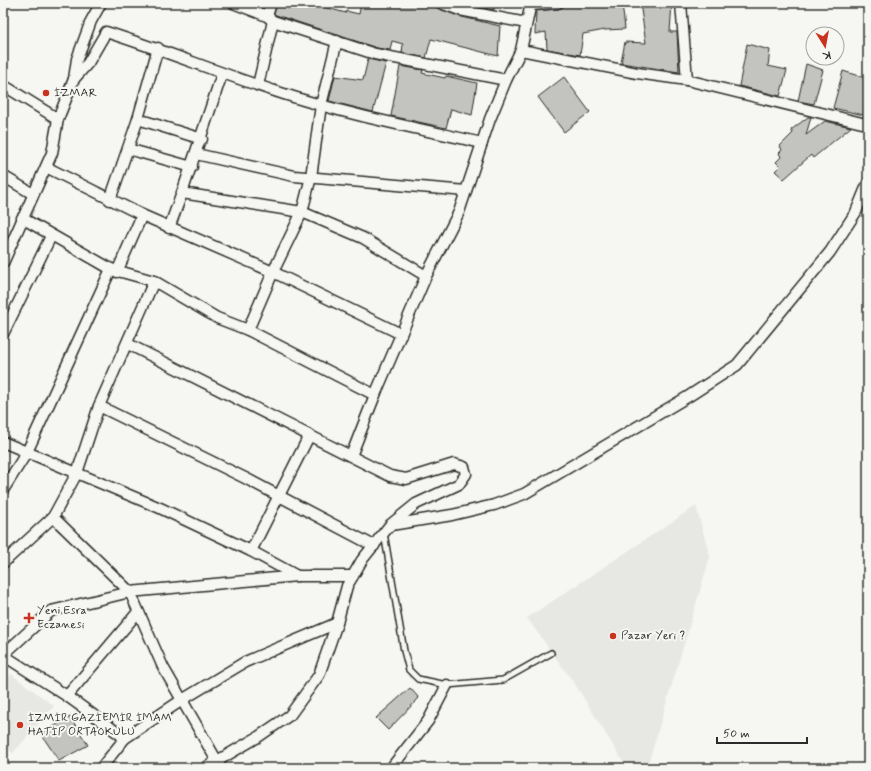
<svg xmlns="http://www.w3.org/2000/svg" width="871" height="771" font-family="Mynerve,sans-serif">
	<style>
		.built { fill: #e7e7e3 }
		.building { fill: #c3c3c0; stroke: #2b2b2b }
		.lines { fill: none; stroke-linecap: round; stroke-linejoin: round }
		.lane-casing { stroke: #2b2b2b; stroke-width: 8 }
		.street-casing { stroke: #2b2b2b; stroke-width: 13 }
		.lane { stroke: #f6f6f2; stroke-width: 5 }
		.street { stroke: #f6f6f2; stroke-width: 10 }
		.poi-dot { fill: #c8321e; stroke: #f6f6f2; stroke-width: 1.5 }
		.labels { text-anchor: middle; dominant-baseline: central; stroke-width: 4; stroke-linejoin: round; paint-order: stroke }
		.poi-label { font-size: 12px; fill: #2b2b2b; stroke: #f6f6f2; text-anchor: start }
	</style>
	<rect width="100%" height="100%" fill="#f6f6f2"/>
	<filter id="ink" filterUnits="userSpaceOnUse"><feTurbulence type="fractalNoise" baseFrequency=".025" numOctaves="2"/><feDisplacementMap in="SourceGraphic" scale="8" xChannelSelector="R" yChannelSelector="G"/><feConvolveMatrix kernelMatrix="1 2 1 2 8 2 1 2 1" color-interpolation-filters="sRGB"/></filter>
	<g filter="url(#ink)">
		<g class="built">
			<path d="M696 506 710 557 649 761 644 768H627L575 684 527 618Z"/>
			<path d="M11 674 54 706 13 753 3 745V687Z"/>
		</g>
		<g class="building">
			<path d="M277 3H308L346 13V11L359 14 361 3H429L439 9 458 16 500 26 498 56 431 39 426 58 402 53 403 44 392 41 390 50 377 48 276 15 274 14Z"/>
			<path d="M460 3H494V10L462 4Z"/>
			<path d="M622 3 625 29 605 30 583 34 580 55 547 49 546 32 535 34 536 11 558 9 566 5Z"/>
			<path d="M640 3H672L670 32H677L679 72 621 63 625 42 646 43Z"/>
			<path d="M747 44 770 50 768 66 787 70 780 96 739 86Z"/>
			<path d="M368 59 386 63 373 112 329 101 335 76 363 80Z"/>
			<path d="M806 64 823 70 814 104 798 101Z"/>
			<path d="M400 66 423 70 422 73 445 78 446 76 477 83 472 115 451 109 446 128 391 116Z"/>
			<path d="M843 71 868 79V116L833 108Z"/>
			<path d="M564 77 590 112 564 132 538 97Z"/>
			<path d="M808 117H811L806 135 825 121 851 127 813 158 811 155 784 179 775 171 780 166 776 162 781 157 779 153 782 150 780 146 793 133 791 130Z"/>
			<path d="M410 688 419 698 388 730 376 718Z"/>
			<path d="M70 717 88 745 59 761 41 734Z"/>
		</g>
		<g class="lines">
			<defs>
				<path id="lane" d="M384 533 404 651 409 670 418 679 447 685 503 680 551 653"/>
				<g id="street">
					<path d="M233 3 267 16 273 21 375 54 506 80"/>
					<path d="M441 3 460 10 526 23"/>
					<path d="M681 3 687 80"/>
					<path d="M530 5 558 3"/>
					<path d="M267 16 271 3"/>
					<path d="M521 50 637 73 687 80 862 123H868"/>
					<path d="M74 79 88 63 106 32C166 51 224 75 284 94 348 115 416 128 482 143"/>
					<path d="M3 85 58 119"/>
					<path d="M258 85 273 21"/>
					<path d="M138 119 202 139"/>
					<path d="M128 149 192 167"/>
					<path d="M196 154 294 176 466 191"/>
					<path d="M46 167 142 215 273 272 401 334"/>
					<path d="M3 176 33 194"/>
					<path d="M182 193 222 74"/>
					<path d="M110 200 138 119 158 48"/>
					<path d="M22 218 111 269 154 281 217 318 248 330 375 395"/>
					<path d="M169 228 182 193 302 212 363 238 426 276"/>
					<path d="M3 263 52 153 58 119 74 79 77 59 91 21 101 3"/>
					<path d="M117 272 142 215"/>
					<path d="M248 330 273 272 302 212 311 177 321 105 337 41"/>
					<path d="M3 334 51 236"/>
					<path d="M128 344 390 476 406 479 454 464 464 467 466 474 459 484 416 504 390 525 362 560 347 586 337 623 319 675 290 715 258 737 205 768"/>
					<path d="M99 406 245 478 374 546"/>
					<path d="M3 442 160 508 251 551 297 576"/>
					<path d="M351 456 375 395 426 276 459 212 490 119 506 80 521 50 531 3"/>
					<path d="M3 490 27 452 111 269"/>
					<path d="M53 517 130 592 163 667 221 768"/>
					<path d="M391 525 452 515 494 505 524 494 689 396 737 365 830 252 856 212 868 183"/>
					<path d="M251 551 309 436"/>
					<path d="M3 563 53 517 77 473 99 406 154 281"/>
					<path d="M3 655 51 611 130 592 297 576H353"/>
					<path d="M3 655 67 696 125 738"/>
					<path d="M67 696 138 612"/>
					<path d="M101 768 125 738 182 700 245 662 337 623"/>
					<path d="M391 768 428 721 447 685"/>
				</g>
			</defs>
			<use href="#lane" class="lane-casing"/>
			<use href="#street" class="street-casing"/>
			<use href="#lane" class="lane"/>
			<use href="#street" class="street"/>
		</g>
	</g>
	<g class="poi-dot">
		<circle cx="46" cy="93" r="4"/>
		<path d="M27 612h4v4h4v4h-4v4h-4v-4h-4v-4h4z"/>
		<circle cx="613" cy="636" r="4"/>
		<circle cx="20" cy="725" r="4"/>
	</g>
	<g class="labels">
		<g class="poi-label">
			<text x="54" y="93">İZMAR</text>
			<text x="37" y="611">Yeni Esra<tspan x="37" dy="14">Eczanesi</tspan></text>
			<text x="621" y="636">Pazar Yeri ?</text>
			<text x="28" y="718">İZMİR GAZİEMİR İMAM<tspan x="28" dy="14">HATİP ORTAOKULU</tspan></text>
		</g>
	</g>
	<rect width="871" height="771" fill="none" stroke="#f6f6f2" stroke-width="16"/>
	<rect x="8" y="8" width="855" height="755" fill="none" stroke="#2b2b2b" stroke-width="1.5" filter="url(#ink)"/>
	<g transform="translate(825 46) rotate(169)"><circle r="19" fill="#f6f6f2" stroke="#a5a5a2"/>
	<path d="M0-3L7 15L0 10L-7 15Z" fill="#c8321e"/>
	<text y="-6" font-size="11" font-weight="bold" text-anchor="middle" fill="#2b2b2b">K</text>
	</g>
	<path d="M717 737v6h90v-6" fill="none" stroke="#2b2b2b" stroke-width="2"/>
	<text x="723" y="737" font-size="12" fill="#2b2b2b" stroke="#f6f6f2" stroke-width="3" paint-order="stroke">50 m</text>
</svg>
